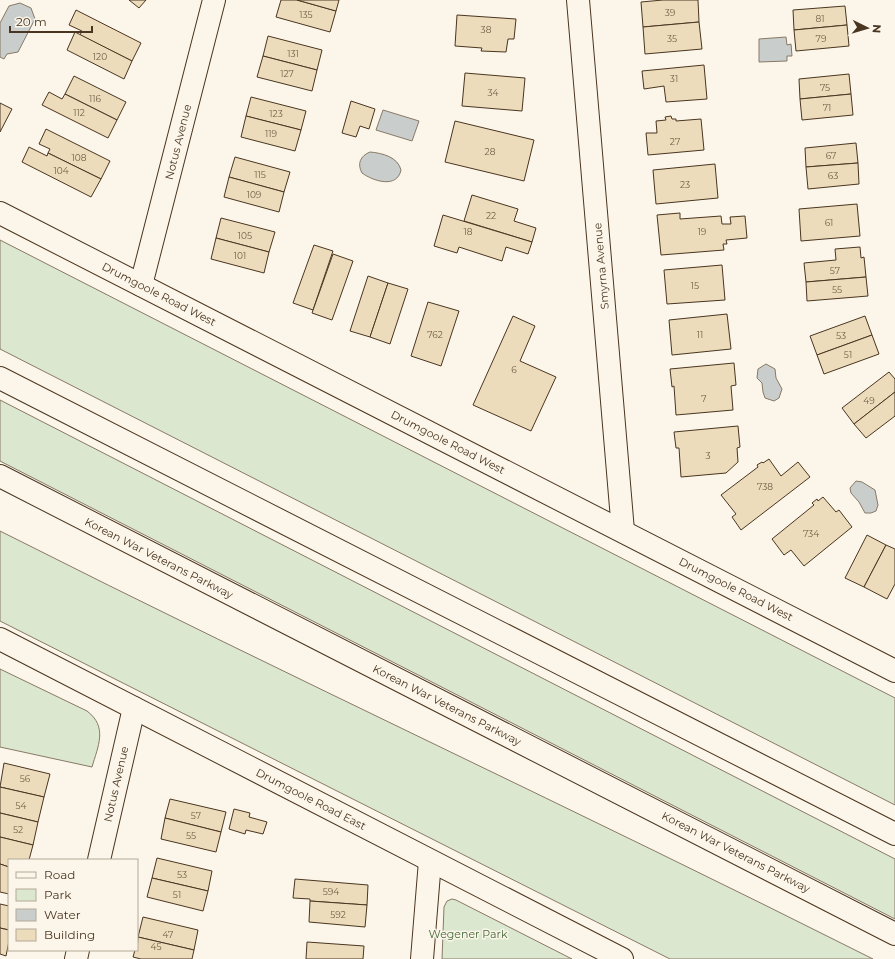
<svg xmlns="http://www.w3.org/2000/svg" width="895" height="959" font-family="Montserrat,sans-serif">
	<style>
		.green { fill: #dce7d0; stroke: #887966 }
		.water { fill: #c9cecd; stroke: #887966 }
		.building { fill: #ecdcbc; stroke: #4a3520 }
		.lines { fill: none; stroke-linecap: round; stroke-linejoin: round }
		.minor-casing { stroke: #4a3520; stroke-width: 24 }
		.secondary-casing { stroke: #4a3520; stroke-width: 24 }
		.motorway-casing { stroke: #4a3520; stroke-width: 24 }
		.minor { stroke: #fbf6e9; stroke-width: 22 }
		.secondary { stroke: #fbf6e9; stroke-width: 22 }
		.motorway { stroke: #fbf6e9; stroke-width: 22 }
		.labels { text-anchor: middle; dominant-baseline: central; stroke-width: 3; stroke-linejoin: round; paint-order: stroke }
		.number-label { font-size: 9px; fill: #725f47 }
		.street-label { font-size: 11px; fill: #4a3520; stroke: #fbf6e9 }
		.park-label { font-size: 11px; fill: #436837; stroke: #fbf6e9 }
	</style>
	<rect width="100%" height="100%" fill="#fbf6e9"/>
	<g class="green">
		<path d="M0 240 895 698V805L0 349Z"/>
		<path d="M0 400 895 859V919L0 461Z"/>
		<path d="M0 531C289 677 583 813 873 959H670L0 621Z"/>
		<path d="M0 669 87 711C108 727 98 746 92 767L0 747Z"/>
		<path d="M452 899 456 900 572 959H442L444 907 447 901Z"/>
	</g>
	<g class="water">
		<path d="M20 3 31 8 35 19 18 52 7 54 4 59 0 57V23L9 6Z"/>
		<path d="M786 37 787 45 791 44 792 56H787V61L759 62V39Z"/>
		<path d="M383 110 419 121 412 141 376 130Z"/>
		<path d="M370 152C382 153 398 157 401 170 397 189 373 181 362 173 357 164 360 156 370 152Z"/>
		<path d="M766 364 775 369 776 378 782 389 779 398 774 401 765 398 763 392 762 383 757 378 758 369Z"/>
		<path d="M856 481 862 482 875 490 878 505 876 511 871 513H865L859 502 851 493 850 488Z"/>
	</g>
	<g class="building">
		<path d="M129 0H146L139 8Z"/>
		<path d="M281 0H297L336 11 330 32 276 17Z"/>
		<path d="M297 0H339L336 11Z"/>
		<path d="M663 0H698L699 22 643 27 641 2Z"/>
		<path d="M845 6 847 25 794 30 793 10Z"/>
		<path d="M76 10 141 43 132 61 80 35 82 31 69 25Z"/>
		<path d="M457 15 516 19 514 39H508L506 52 481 51 482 48 455 46Z"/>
		<path d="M699 22 702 49 645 54 643 27Z"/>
		<path d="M847 25 849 46 796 51 794 30Z"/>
		<path d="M75 32 132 61 124 79 67 50Z"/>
		<path d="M268 36 322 50 317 70 263 56Z"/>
		<path d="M263 56 317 70 312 91 257 77Z"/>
		<path d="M704 65 707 99 666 102 664 86 644 89 642 71Z"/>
		<path d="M465 73 525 78 522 111 462 106Z"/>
		<path d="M849 74 851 94 800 99 799 79Z"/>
		<path d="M74 76 126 102 117 120 65 94Z"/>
		<path d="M49 92 62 99 65 94 117 120 108 138 42 105Z"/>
		<path d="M851 94 853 115 802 120 800 99Z"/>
		<path d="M251 97 306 111 301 130 246 116Z"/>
		<path d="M351 101 375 109 369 129 360 126 356 137 342 133Z"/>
		<path d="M0 103 12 109 0 132Z"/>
		<path d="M246 116 301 130 295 151 241 137Z"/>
		<path d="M671 116 672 119H676V121L701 119 704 150 648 155 646 133H657L656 121 666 120 665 117Z"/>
		<path d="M455 121 534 140 524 181 445 162Z"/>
		<path d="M46 129 110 161 101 179 48 153 50 149 39 144Z"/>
		<path d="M856 143 858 163 806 167 805 148Z"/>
		<path d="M29 147 47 156 48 153 101 179 91 197 22 162Z"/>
		<path d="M235 157 290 172 284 192 229 177Z"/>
		<path d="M858 163 859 184 808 189 806 167Z"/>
		<path d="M715 164 718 198 656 204 653 170Z"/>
		<path d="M229 177 284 192 279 212 224 197Z"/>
		<path d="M472 195 518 209 514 221 536 228 532 242 464 221Z"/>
		<path d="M857 204 860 236 801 241 799 209Z"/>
		<path d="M680 213V219L721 216 722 224H731L730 217 745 216 747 238 726 240 727 244H723L724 250 661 255 657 215Z"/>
		<path d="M443 215 532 242 528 254 506 247 502 261 459 247 457 253 434 246Z"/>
		<path d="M221 218 275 232 269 252 216 238Z"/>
		<path d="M216 238 269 252 264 273 211 259Z"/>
		<path d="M314 245 333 251 313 310 293 303Z"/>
		<path d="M860 247 861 258 864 257 866 277 806 282 804 263 836 260 835 249Z"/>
		<path d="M333 254 353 261 332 320 312 313Z"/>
		<path d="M722 265 725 300 667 304 664 270Z"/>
		<path d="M368 276 388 283 370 337 350 331Z"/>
		<path d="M866 277 868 296 807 301 806 282Z"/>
		<path d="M388 283 408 289 390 344 370 337Z"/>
		<path d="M428 302 459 311 441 366 411 356Z"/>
		<path d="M727 314 731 349 672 355 669 320Z"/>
		<path d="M513 316 535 326 520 361 556 377 531 431 473 405Z"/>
		<path d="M865 316 872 335 817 355 810 336Z"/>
		<path d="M872 335 879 354 824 374 817 355Z"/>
		<path d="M734 363 736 385 731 386 733 410 676 415 674 386 672 387 670 369Z"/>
		<path d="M889 372 895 379V392L854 424 842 408Z"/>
		<path d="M895 392V416L866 438 854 424Z"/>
		<path d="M738 426 740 447 737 448 738 462 726 473 681 477 679 448H676L674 432Z"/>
		<path d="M769 459 781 476 798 462 810 477 741 530 732 517 736 514 721 495 758 467 757 465 762 462 763 463Z"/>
		<path d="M823 497 836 512 839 510 852 527 804 566 791 550 784 555 772 539 814 505 812 503 817 499 818 501Z"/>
		<path d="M867 535 886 545 864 587 845 578Z"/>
		<path d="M886 545 895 549V584L887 599 864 587Z"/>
		<path d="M4 763 50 774 44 797 0 787Z"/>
		<path d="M0 787 44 797 38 822 0 813Z"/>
		<path d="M170 799 226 812 221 832 165 818Z"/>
		<path d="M234 809 250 813 249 817 267 822 263 834 246 830 245 834 229 829Z"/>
		<path d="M0 813 38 822 33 845 0 837Z"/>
		<path d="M165 818 221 832 216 852 161 839Z"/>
		<path d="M0 837 33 845 29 860H9V867L0 864Z"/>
		<path d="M157 858 212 871 208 891 152 878Z"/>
		<path d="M0 864 9 867V894L0 892Z"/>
		<path d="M152 878 208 891 203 911 147 897Z"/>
		<path d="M295 879 368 885 367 905 310 901V899L293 898Z"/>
		<path d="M310 901 367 905 365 927 309 922Z"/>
		<path d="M0 904 9 906V930L0 928Z"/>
		<path d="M143 917 198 930 194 950 138 937Z"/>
		<path d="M0 928 9 930V941L6 956 0 954Z"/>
		<path d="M138 937 194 950 192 959H141L133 957 135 950H137Z"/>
		<path d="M307 942 364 946 363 959H306Z"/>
	</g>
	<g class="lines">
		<defs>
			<g id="minor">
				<path d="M578 0 623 531"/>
				<path d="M141 285 214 0"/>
				<path d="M99 860 134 708"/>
				<path d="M76 959 78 950"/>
				<path d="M422 959 430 861"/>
			</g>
			<g id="secondary">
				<path d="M0 213 895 671"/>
				<path d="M0 639 622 959"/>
			</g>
			<g id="motorway">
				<path d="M0 378 895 834"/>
				<path d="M0 476 895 934"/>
			</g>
		</defs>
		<use href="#minor" class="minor-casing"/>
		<use href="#secondary" class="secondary-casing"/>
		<use href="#motorway" class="motorway-casing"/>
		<use href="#minor" class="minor"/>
		<use href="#secondary" class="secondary"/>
		<use href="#motorway" class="motorway"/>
	</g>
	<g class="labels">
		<g class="number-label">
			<text x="670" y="12">39</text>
			<text x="306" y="14">135</text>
			<text x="820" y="18">81</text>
			<text x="486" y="29">38</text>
			<text x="672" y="38">35</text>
			<text x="821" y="38">79</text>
			<text x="293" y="53">131</text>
			<text x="100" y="56">120</text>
			<text x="287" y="73">127</text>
			<text x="674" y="78">31</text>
			<text x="825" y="87">75</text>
			<text x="493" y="92">34</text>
			<text x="95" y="98">116</text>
			<text x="827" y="107">71</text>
			<text x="79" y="112">112</text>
			<text x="276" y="113">123</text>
			<text x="271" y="133">119</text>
			<text x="675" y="141">27</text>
			<text x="490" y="151">28</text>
			<text x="831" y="155">67</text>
			<text x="79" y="157">108</text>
			<text x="61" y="170">104</text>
			<text x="260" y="174">115</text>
			<text x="833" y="175">63</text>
			<text x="685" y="184">23</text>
			<text x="254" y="194">109</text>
			<text x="491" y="215">22</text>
			<text x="829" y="222">61</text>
			<text x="468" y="231">18</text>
			<text x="702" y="231">19</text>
			<text x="245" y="235">105</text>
			<text x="240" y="255">101</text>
			<text x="835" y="270">57</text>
			<text x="695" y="285">15</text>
			<text x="837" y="289">55</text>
			<text x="435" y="334">762</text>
			<text x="700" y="334">11</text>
			<text x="841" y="335">53</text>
			<text x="848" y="354">51</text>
			<text x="514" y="369">6</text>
			<text x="704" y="398">7</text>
			<text x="869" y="400">49</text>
			<text x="708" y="455">3</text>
			<text x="765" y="486">738</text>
			<text x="811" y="533">734</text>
			<text x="25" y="778">56</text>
			<text x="21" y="805">54</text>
			<text x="196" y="815">57</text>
			<text x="18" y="829">52</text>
			<text x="191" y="835">55</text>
			<text x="182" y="874">53</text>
			<text x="331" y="891">594</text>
			<text x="177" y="894">51</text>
			<text x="338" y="914">592</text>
			<text x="168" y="934">47</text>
			<text x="156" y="946">45</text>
		</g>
		<g class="street-label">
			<text transform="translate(178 142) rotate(-76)">Notus Avenue</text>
			<text transform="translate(601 266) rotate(-95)">Smyrna Avenue</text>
			<text transform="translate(159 294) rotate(27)">Drumgoole Road West</text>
			<text transform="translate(448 442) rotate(27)">Drumgoole Road West</text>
			<text transform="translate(159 558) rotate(27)">Korean War Veterans Parkway</text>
			<text transform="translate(736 589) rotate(27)">Drumgoole Road West</text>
			<text transform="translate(447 705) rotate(27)">Korean War Veterans Parkway</text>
			<text transform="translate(116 784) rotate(-77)">Notus Avenue</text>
			<text transform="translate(311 799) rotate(27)">Drumgoole Road East</text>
			<text transform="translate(736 852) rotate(27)">Korean War Veterans Parkway</text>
		</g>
		<g class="park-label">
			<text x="468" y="934">Wegener Park</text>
		</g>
	</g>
	<rect x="8" y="859" width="130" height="92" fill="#fbf6e9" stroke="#b4a999"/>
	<rect x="16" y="872" width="20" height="6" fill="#fbf6e9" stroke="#b4a999"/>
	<text x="44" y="879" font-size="12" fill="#4a3520">Road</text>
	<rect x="16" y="889" width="20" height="12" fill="#dce7d0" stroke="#b4a999"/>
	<text x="44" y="899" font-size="12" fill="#4a3520">Park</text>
	<rect x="16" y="909" width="20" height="12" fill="#c9cecd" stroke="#b4a999"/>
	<text x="44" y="919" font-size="12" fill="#4a3520">Water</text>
	<rect x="16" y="929" width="20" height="12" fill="#ecdcbc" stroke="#b4a999"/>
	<text x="44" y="939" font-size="12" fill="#4a3520">Building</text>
	<g transform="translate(867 28) rotate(95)" stroke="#fbf6e9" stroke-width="3" paint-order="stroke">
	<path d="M0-3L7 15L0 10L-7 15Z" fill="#4a3520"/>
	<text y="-6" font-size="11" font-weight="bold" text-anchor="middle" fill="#4a3520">N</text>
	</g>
	<path d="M10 26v6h82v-6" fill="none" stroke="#4a3520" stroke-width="2"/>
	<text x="16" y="26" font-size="12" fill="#4a3520" stroke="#fbf6e9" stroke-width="3" paint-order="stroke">20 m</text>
</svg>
